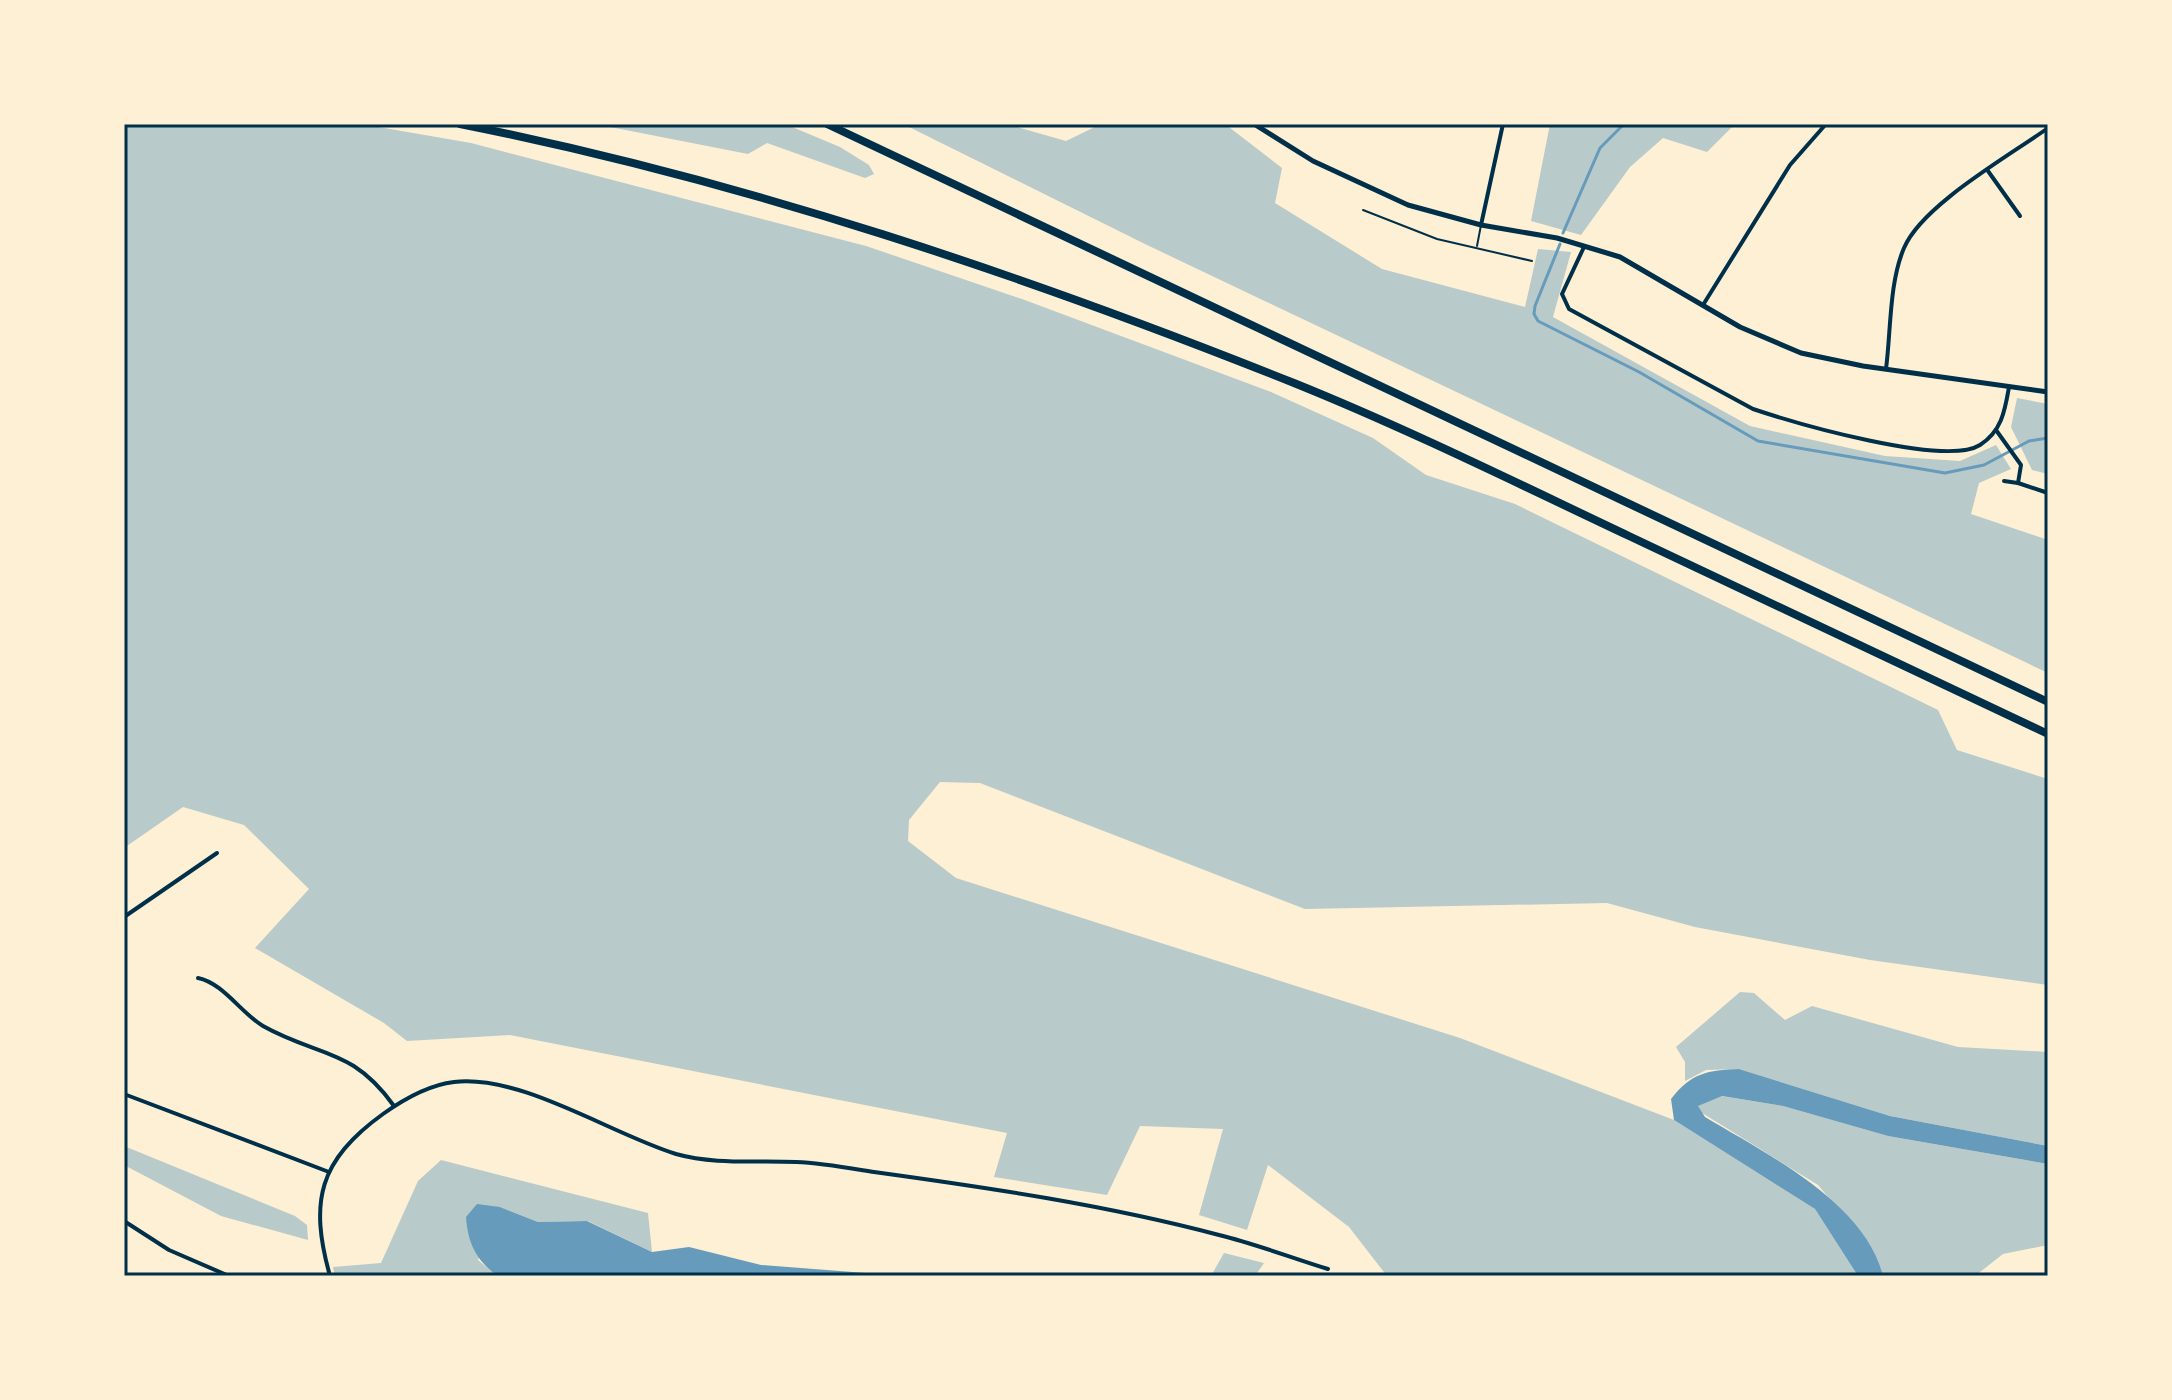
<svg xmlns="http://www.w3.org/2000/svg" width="2172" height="1400" font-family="'PT Sans',sans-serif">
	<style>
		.green { fill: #b9caca }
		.water { fill: #669bbc }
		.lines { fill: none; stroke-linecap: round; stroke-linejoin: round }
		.stream { stroke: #669bbc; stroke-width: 3 }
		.service { stroke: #003049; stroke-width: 2 }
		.minor { stroke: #003049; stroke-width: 4 }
		.tertiary { stroke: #003049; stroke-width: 5 }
		.motorway { stroke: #003049; stroke-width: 8 }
		.neatline { fill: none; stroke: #003049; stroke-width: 3 }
	</style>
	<rect width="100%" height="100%" fill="#fdf0d5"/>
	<g class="green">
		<path d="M124 124H361L471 143 866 246 1022 299 1271 392 1373 438 1426 475 1515 504 1938 710 1957 750 2048 779V985L1870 960 1695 927 1607 903 1305 909 980 783 940 782 909 820 908 841 956 878 1460 1038 1674 1120 1815 1209 1858 1276H1387L1349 1227 1268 1165 1247 1230 1199 1215 1223 1129 1140 1126 1107 1195 994 1177 1007 1133 510 1035 407 1041 384 1023 255 948 309 889 244 825 183 807 124 848Z"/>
		<path d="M595 124H785L840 147 869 165 874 174 865 178 767 143 748 154Z"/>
		<path d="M903 124H1006L1066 141 1101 124H1225L1282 168 1275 203 1382 269 1525 307 1538 249 1571 252 1553 317 1750 426 1885 456 1960 461 1996 445 2011 469 1979 483 1971 514 2048 540V673L1147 245Z"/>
		<path d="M1550 124H1735L1707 152 1663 138 1630 167 1581 235 1531 221Z"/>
		<path d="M2017 398 2048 404V474L2032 470 2011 427Z"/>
		<path d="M1740 992 1754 993 1785 1020 1812 1006 1958 1047 2048 1052V1146L1890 1116 1739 1069 1706 1070 1685 1081V1062L1676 1047Z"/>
		<path d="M1721 1096 1783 1106 1888 1136 2048 1164V1245L2003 1254 1975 1276H1883L1869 1245 1818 1185 1699 1111 1698 1105Z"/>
		<path d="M124 1146 295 1216 307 1225 308 1240 221 1216 124 1165Z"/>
		<path d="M441 1160 648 1213 652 1252 588 1221 538 1222 500 1207 478 1260 497 1276H335L333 1267 381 1263 418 1181Z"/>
		<path d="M1224 1253 1264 1263 1255 1276H1211Z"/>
	</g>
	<g class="water">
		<path d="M1739 1069 1890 1116 2048 1146V1164L1888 1136 1783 1106 1722 1096 1698 1106 1705 1117C1765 1153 1865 1202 1883 1276H1858L1815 1209 1674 1120 1671 1099C1691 1073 1708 1070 1739 1069Z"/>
		<path d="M477 1204 500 1207 538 1222 587 1221 652 1252 689 1247 761 1265 905 1276H497C476 1259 468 1244 466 1217Z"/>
	</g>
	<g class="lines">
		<g class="stream">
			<path d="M1563 233 1600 148 1624 124"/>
			<path d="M1560 244 1535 306 1534 314 1538 321 1639 372 1758 441 1945 473 1984 465 2029 441 2048 438"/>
		</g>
		<g class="service">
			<path d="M1363 210 1437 239 1532 261"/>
			<path d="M1477 246 1481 225"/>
		</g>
		<g class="minor">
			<path d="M1988 171 2020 216"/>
			<path d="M1481 225 1503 124"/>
			<path d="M1584 247 1562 294 1569 309 1753 409C1795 423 1945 467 1980 445 2002 431 2005 410 2009 387"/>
			<path d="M1703 305 1790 165 1826 124"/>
			<path d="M1886 369C1891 331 1889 283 1904 248 1922 205 2009 156 2048 128"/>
			<path d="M1996 430 2021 465 2018 483 2004 481"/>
			<path d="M2018 483 2048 493"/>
			<path d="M124 917 217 853"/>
			<path d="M198 978C223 983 241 1013 263 1026 318 1057 352 1047 394 1106"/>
			<path d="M124 1094 329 1172"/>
			<path d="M124 1221 169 1250 229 1276"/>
			<path d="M330 1276C309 1201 319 1160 383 1114 404 1099 428 1085 454 1082 521 1074 611 1134 676 1154 715 1165 757 1160 796 1162 822 1163 849 1168 874 1172 990 1188 1106 1205 1219 1235 1256 1244 1292 1258 1328 1269"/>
		</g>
		<path class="tertiary" d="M1254 124 1313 161 1408 205 1481 225 1557 238 1620 257 1740 327 1801 353 1863 366 2048 392"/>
		<g class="motorway">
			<path d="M460 124C746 181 1024 275 1294 383 1408 429 1519 484 1629 536 1769 603 1909 668 2048 734"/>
			<path d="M827 124 2048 702"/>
		</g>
	</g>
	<rect width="2172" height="1400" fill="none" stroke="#fdf0d5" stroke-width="252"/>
	<rect x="126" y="126" width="1920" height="1148" class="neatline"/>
</svg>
